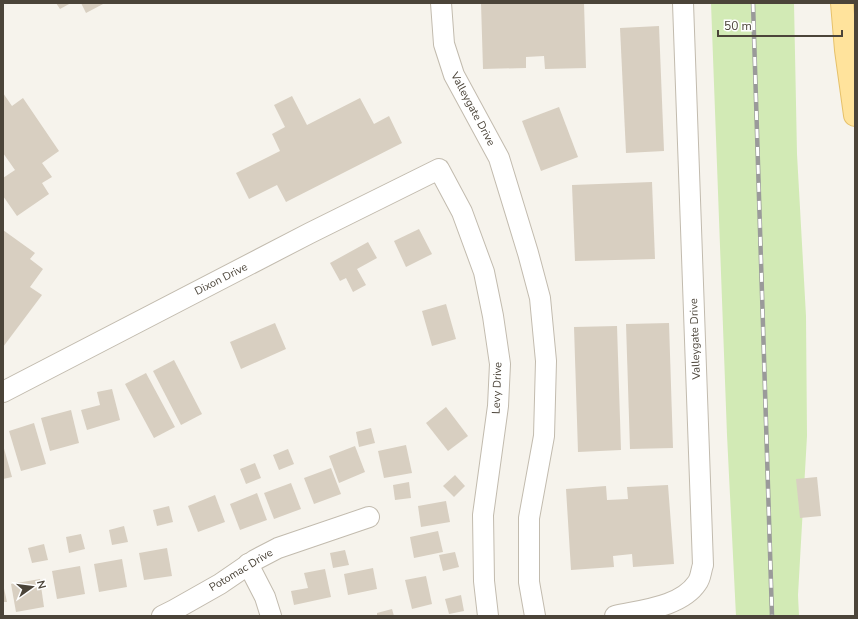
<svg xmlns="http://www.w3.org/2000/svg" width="858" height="619" font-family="'Nunito Sans',sans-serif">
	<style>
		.green { fill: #d2eab5 }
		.building { fill: #d8cfc1 }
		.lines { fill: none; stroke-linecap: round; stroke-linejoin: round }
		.minor-casing { stroke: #c2bbae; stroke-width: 22 }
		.major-casing { stroke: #e6c16a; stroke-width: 24 }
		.minor { stroke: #fff; stroke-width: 20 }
		.major { stroke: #ffe39c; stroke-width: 22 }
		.rail-casing { stroke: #9a9a9a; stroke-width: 4.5 }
		.rail { stroke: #fff; stroke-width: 3; stroke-dasharray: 9; stroke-linecap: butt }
		.labels { text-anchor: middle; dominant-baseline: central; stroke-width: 3; stroke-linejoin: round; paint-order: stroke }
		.street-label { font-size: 11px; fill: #4b4439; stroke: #fff }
	</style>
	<rect width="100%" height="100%" fill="#f6f3ec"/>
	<path class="green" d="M711 3H794L797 154 806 316 807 436 798 595 799 616H736L727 435Z"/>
	<g class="building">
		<path d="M56 3H71L60 9Z"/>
		<path d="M81 3H105L86 13Z"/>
		<path d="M481 3H584L586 68 545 69 544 56 526 57V68L483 69Z"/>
		<path d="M659 26 664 151 626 153 620 28Z"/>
		<path d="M3 93 12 106 23 98 59 151 42 163 52 177 42 183 49 194 17 216 3 196V178L15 170 3 153Z"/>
		<path d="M292 96 307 125 360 98 374 124 389 116 402 143 286 202 277 185 249 199 236 173 280 151 272 134 285 127 274 105Z"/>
		<path d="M559 107 578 157 541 171 522 121Z"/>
		<path d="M652 182 655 259 575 261 572 185Z"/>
		<path d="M419 229 432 254 406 267 394 241Z"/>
		<path d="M3 230 35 253 30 259 43 269 30 287 42 295 3 347Z"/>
		<path d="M368 242 377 258 357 269 366 285 353 292 346 278 340 281 330 263Z"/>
		<path d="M446 304 456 339 432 346 422 311Z"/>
		<path d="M275 323 286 349 241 369 230 342Z"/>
		<path d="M669 323 673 448 630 449 626 324Z"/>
		<path d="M617 326 621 450 578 452 574 327Z"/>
		<path d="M174 360 202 414 181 425 153 371Z"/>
		<path d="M146 373 175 427 154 438 125 384Z"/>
		<path d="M112 389 120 420 87 430 81 410 100 405 97 392Z"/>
		<path d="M446 407 468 436 448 451 426 423Z"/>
		<path d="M71 410 79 443 50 451 41 418Z"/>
		<path d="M34 423 46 464 21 471 9 431Z"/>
		<path d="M371 428 375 443 359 447 356 432Z"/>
		<path d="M3 445 12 477 3 479Z"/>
		<path d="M406 445 412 473 384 478 378 451Z"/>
		<path d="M355 446 365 472 339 483 329 456Z"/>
		<path d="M288 449 294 464 279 470 273 455Z"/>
		<path d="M255 463 261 478 246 484 240 469Z"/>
		<path d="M331 468 341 494 314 504 304 478Z"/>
		<path d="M455 475 465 486 454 497 443 486Z"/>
		<path d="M817 477 821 516 800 518 796 479Z"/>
		<path d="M409 482 411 498 395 500 393 485Z"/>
		<path d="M291 483 301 509 274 519 264 493Z"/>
		<path d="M668 485 674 564 633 567 632 554 613 556 614 567 571 570 566 489 606 486 607 500 628 499 627 487Z"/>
		<path d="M257 493 267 520 240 530 230 504Z"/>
		<path d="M215 495 225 522 198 532 188 506Z"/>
		<path d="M446 501 450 522 421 527 418 506Z"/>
		<path d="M169 506 173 522 157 526 153 510Z"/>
		<path d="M124 526 128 542 112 545 109 530Z"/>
		<path d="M438 531 443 552 414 558 410 537Z"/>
		<path d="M81 534 85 549 69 553 66 537Z"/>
		<path d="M44 544 48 560 32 563 28 548Z"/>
		<path d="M167 548 172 576 144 580 139 553Z"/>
		<path d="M345 550 349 565 333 568 330 553Z"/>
		<path d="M455 552 459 567 443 571 439 555Z"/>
		<path d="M122 559 127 587 99 592 94 564Z"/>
		<path d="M80 566 85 594 57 599 52 571Z"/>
		<path d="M373 568 377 589 348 595 344 574Z"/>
		<path d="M325 569 331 597 294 605 291 591 308 588 304 573Z"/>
		<path d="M426 576 432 604 412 609 405 580Z"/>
		<path d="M40 579 44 607 16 612 11 584Z"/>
		<path d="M3 584 7 602H3Z"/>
		<path d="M461 595 464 611 449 614 445 599Z"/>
		<path d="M392 609 394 616H377V613Z"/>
	</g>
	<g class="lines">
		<defs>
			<g id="minor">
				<path d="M441 3 444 44 454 75 499 158 528 253 540 298 546 361 544 436 529 518V582L535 616"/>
				<path d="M3 392 310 233 439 169 462 212 484 272 493 316 500 364 498 406 483 515 484 581 488 616"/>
				<path d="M248 564 265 597 271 616"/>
				<path d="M162 616 174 610 220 584 255 560 278 548 369 517"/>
				<path d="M615 616C641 610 681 607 697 583 701 578 701 570 703 565L683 3"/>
			</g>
			<path id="major" d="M842 3 846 50 855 115"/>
		</defs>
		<use href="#minor" class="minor-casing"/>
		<use href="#major" class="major-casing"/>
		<use href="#minor" class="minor"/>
		<use href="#major" class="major"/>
		<defs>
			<path id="rail" d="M753 3 772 616"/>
		</defs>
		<use href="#rail" class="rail-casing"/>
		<use href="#rail" class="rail"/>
	</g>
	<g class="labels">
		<g class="street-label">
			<text transform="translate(473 109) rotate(62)">Valleygate Drive</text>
			<text transform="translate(221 279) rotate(-27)">Dixon Drive</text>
			<text transform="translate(695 339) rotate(-92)">Valleygate Drive</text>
			<text transform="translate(497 388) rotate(-88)">Levy Drive</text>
			<text transform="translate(241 570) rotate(-31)">Potomac Drive</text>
		</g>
	</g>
	<rect width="858" height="619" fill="none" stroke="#4b4439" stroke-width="8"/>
	<g transform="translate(32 587) rotate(76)" stroke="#ffffff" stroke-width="3" paint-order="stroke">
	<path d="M0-3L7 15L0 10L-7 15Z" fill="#4b4439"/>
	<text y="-6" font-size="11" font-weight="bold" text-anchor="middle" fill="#4b4439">N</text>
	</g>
	<path d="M718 30v6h124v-6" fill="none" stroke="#4b4439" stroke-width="2"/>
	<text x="724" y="30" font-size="12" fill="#4b4439" stroke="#ffffff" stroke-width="3" paint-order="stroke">50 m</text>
</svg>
